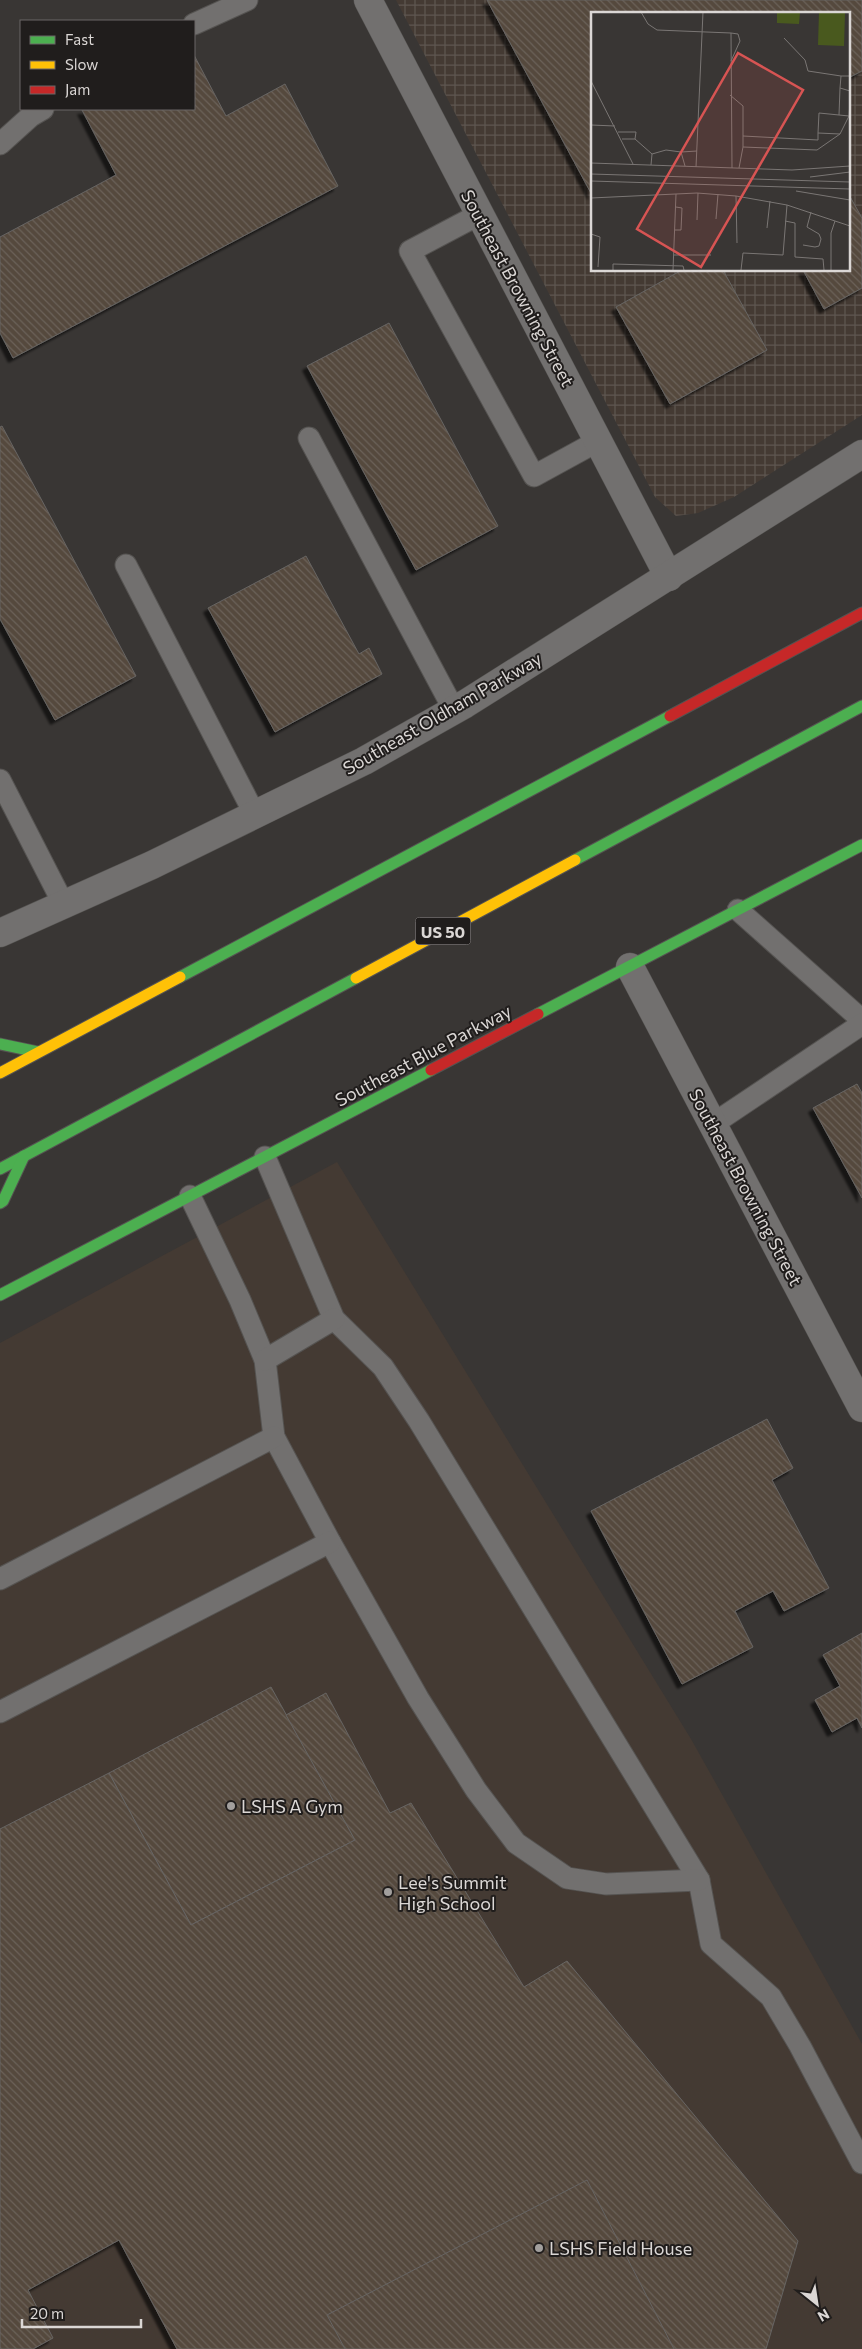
<svg xmlns="http://www.w3.org/2000/svg" width="862" height="2349" font-family="Commissioner,sans-serif">
	<style>
		.built { fill: #443a33 }
		.industrial { fill: url(#industrial-grid); fill-rule: evenodd }
		.building { fill: url(#building-back-hatch); stroke: #676563; filter: url(#shadow) }
		.lines { fill: none; stroke-linecap: round; stroke-linejoin: round }
		.lane-casing { stroke: #555351; stroke-width: 23 }
		.street-casing { stroke: #555351; stroke-width: 29 }
		.fast-casing { stroke: #555351; stroke-width: 13 }
		.slow-casing { stroke: #555351; stroke-width: 13 }
		.jam-casing { stroke: #555351; stroke-width: 13 }
		.lane { stroke: #72706f; stroke-width: 21 }
		.street { stroke: #72706f; stroke-width: 28 }
		.fast { stroke: #4caf50; stroke-width: 11 }
		.slow { stroke: #ffc107; stroke-width: 11 }
		.jam { stroke: #c62828; stroke-width: 11 }
		.poi-dot { fill: #a29f9d; stroke: #201d1c; stroke-width: 2 }
		.labels { text-anchor: middle; dominant-baseline: central; stroke-width: 4; stroke-linejoin: round; paint-order: stroke }
		.shield { fill: #201d1c; stroke: #a39f9e; stroke-width: 1 }
		.shield-label { font-size: 16px; font-weight: bold; fill: #dbd7d5 }
		.street-label { font-size: 18px; fill: #dbd7d5; stroke: #201d1c }
		.poi-label { font-size: 18px; fill: #dbd7d5; stroke: #201d1c; text-anchor: start }
		.inset-road { fill: none; stroke: #7a7674; stroke-width: 1 }
		.view { fill: #d75453; fill-opacity: 0.15; stroke: #d75453; stroke-width: 2.5 }
		.inset-edge { fill: none; stroke: #dbd7d5; stroke-width: 2.5 }
	</style>
	<defs>
		<pattern id="industrial-grid" width="8" height="8" patternUnits="userSpaceOnUse" patternTransform="scale(1.25)"><rect width="8" height="8" fill="#443a33"/><path d="M0 4h8M4 0v8" fill="none" stroke="#5e5650"/></pattern>
		<pattern id="building-back-hatch" width="6" height="6" patternUnits="userSpaceOnUse" patternTransform="scale(1.25)"><rect width="6" height="6" fill="#54483e"/><path d="M-1 5l2 2M0 0l6 6M5-1l2 2" fill="none" stroke="#6c6259"/></pattern>
		<filter id="shadow"><feDropShadow dx="-4.5" dy="4.5" stdDeviation="1" flood-color="#0009"/></filter>
	</defs>
	<rect width="100%" height="100%" fill="#393634"/>
	<path class="built" d="M337 1162 691 1739 862 2044V2349H0V1343Z"/>
	<path class="industrial" d="M396 0H862V415L734 497 698 513 676 516 655 497ZM592 14H848V270H592Z"/>
	<g class="building">
		<path d="M487 0H862V71L848 78V14H592V195Z"/>
		<path d="M194 55 226 116 285 84 338 186 13 358 0 333V237L116 175 82 110 194 109Z"/>
		<path d="M848 193 862 218V288L824 309 803 270H848Z"/>
		<path d="M682 270H723L767 350 670 404 616 307Z"/>
		<path d="M389 323 498 526 416 570 307 366Z"/>
		<path d="M2 426 136 676 55 720 0 619V427Z"/>
		<path d="M306 556 359 654 369 648 382 674 275 732 208 608Z"/>
		<path d="M857 1084 862 1093V1198L813 1108Z"/>
		<path d="M767 1419 793 1468 772 1480 829 1588 784 1611 773 1591 735 1611 753 1647 682 1684 591 1511Z"/>
		<path d="M862 1633V1728L857 1718 832 1732 815 1700 840 1686 823 1655Z"/>
		<path d="M271 1687 355 1840 191 1925 109 1773Z"/>
		<path d="M326 1693 390 1813 411 1803 524 1987 567 1961 798 2241 766 2349H177L119 2240 28 2290 53 2338 33 2349H0V1829L109 1773 191 1925 355 1840 286 1715Z"/>
		<path d="M587 2180 674 2349H345L327 2315Z"/>
	</g>
	<g class="lines">
		<defs>
			<g id="lane">
				<path d="M194 24 247 0"/>
				<path d="M0 144 31 116 43 109"/>
				<path d="M480 214 410 251 534 476 598 441"/>
				<path d="M309 438 454 710"/>
				<path d="M126 565 255 815"/>
				<path d="M0 780 64 905"/>
				<path d="M738 910 862 1020"/>
				<path d="M713 1124 862 1024"/>
				<path d="M265 1157 334 1319 383 1367 419 1421 699 1880 711 1944 771 1997 800 2046 862 2163"/>
				<path d="M190 1196 240 1300 265 1360 274 1437 330 1542 418 1698 476 1790 516 1843 567 1878 606 1884 699 1880"/>
				<path d="M265 1360 334 1319"/>
				<path d="M0 1579 274 1437"/>
				<path d="M0 1712 330 1542"/>
			</g>
			<g id="street">
				<path d="M368 0 669 577"/>
				<path d="M0 933 152 865 364 761 465 704 862 454"/>
				<path d="M630 967 862 1408"/>
			</g>
			<g id="fast">
				<path d="M575 860 862 706"/>
				<path d="M180 977 670 716"/>
				<path d="M538 1014 862 845"/>
				<path d="M0 1044 38 1052"/>
				<path d="M0 1169 356 978"/>
				<path d="M0 1203 3 1201 24 1156"/>
				<path d="M0 1295 431 1070"/>
			</g>
			<g id="slow">
				<path d="M356 978 575 860"/>
				<path d="M0 1073 180 977"/>
			</g>
			<g id="jam">
				<path d="M670 716 862 613"/>
				<path d="M431 1070 538 1014"/>
			</g>
		</defs>
		<use href="#lane" class="lane-casing"/>
		<use href="#street" class="street-casing"/>
		<use href="#fast" class="fast-casing"/>
		<use href="#slow" class="slow-casing"/>
		<use href="#jam" class="jam-casing"/>
		<use href="#lane" class="lane"/>
		<use href="#street" class="street"/>
		<use href="#fast" class="fast"/>
		<use href="#slow" class="slow"/>
		<use href="#jam" class="jam"/>
	</g>
	<g class="poi-dot">
		<circle cx="231" cy="1806" r="5"/>
		<circle cx="388" cy="1892" r="5"/>
		<circle cx="539" cy="2248" r="5"/>
	</g>
	<g class="labels">
		<rect class="shield" x="415.5" y="917.5" width="55" height="27" rx="4"/>
		<g class="shield-label">
			<text x="443" y="931">US 50</text>
		</g>
		<g class="street-label">
			<text transform="translate(518 288) rotate(62)">Southeast Browning Street</text>
			<text transform="translate(442 713) rotate(-30)">Southeast Oldham Parkway</text>
			<text transform="translate(423 1055) rotate(-28)">Southeast Blue Parkway</text>
			<text transform="translate(746 1187) rotate(62)">Southeast Browning Street</text>
		</g>
		<g class="poi-label">
			<text x="241" y="1806">LSHS A Gym</text>
			<text x="398" y="1882">Lee's Summit<tspan x="398" dy="21">High School</tspan></text>
			<text x="549" y="2248">LSHS Field House</text>
		</g>
	</g>
	<g transform="translate(591 12)">
		<rect width="259" height="259" fill="#393634"/>
		<path d="M186 0H209L208 12 186 11ZM228 0H254L253 34 227 33Z" fill="#49591e"/>
		<path class="inset-road" d="M50 0 57 12 66 18 140 21 141 156M140 21 147 22 149 29 140 49M193 26 214 48 217 59 250 64M259 64H250L249 76 259 79M0 69 42 152M139 83 152 94V135L148 156M248 103 249 76M0 113 24 114M27 120H45L44 127H31M249 122 227 121 228 101 258 104M152 124 227 128V121M44 127 61 142 60 153M152 135 226 138 249 122 258 104 259 90M90 140 106 139M61 142 75 138 90 140 94 154M0 151 201 158 259 154M105 155 112 0M0 162 259 170M219 165 259 160M0 169 259 177M205 179 259 188M145 184 146 231M0 186 106 181 145 184 196 193 259 214M125 207 127 182M106 208 107 181M194 209 204 211V245L232 247 233 258M176 216 179 189M84 218H90L91 196 85 195M0 222 9 225 7 255M212 233 224 235 228 234 230 227 228 222 216 215 220 200M83 243H120M22 258V252L92 254 93 258M82 258 85 182M150 258 152 241 192 243 196 193M240 258V221L244 209"/>
		<path class="view" d="M147 41 212 78 110 255 46 217Z"/>
		<rect width="259" height="259" class="inset-edge"/>
	</g>
	<rect x="20" y="20" width="175" height="90" fill="#201d1c" stroke="#6b6766"/>
	<rect x="30" y="36" width="25" height="8" fill="#4caf50" stroke="#6b6766"/>
	<text x="65" y="45" font-size="15" fill="#dbd7d5">Fast</text>
	<rect x="30" y="61" width="25" height="8" fill="#ffc107" stroke="#6b6766"/>
	<text x="65" y="70" font-size="15" fill="#dbd7d5">Slow</text>
	<rect x="30" y="86" width="25" height="8" fill="#c62828" stroke="#6b6766"/>
	<text x="65" y="95" font-size="15" fill="#dbd7d5">Jam</text>
	<g transform="translate(817 2304) rotate(150)" stroke="#201d1c" stroke-width="4" paint-order="stroke">
	<path d="M0-4L9 19L0 12L-9 19Z" fill="#dbd7d5"/>
	<text y="-8" font-size="14" font-weight="bold" text-anchor="middle" fill="#dbd7d5">N</text>
	</g>
	<path d="M22 2319v8h119v-8" fill="none" stroke="#dbd7d5" stroke-width="2.5"/>
	<text x="30" y="2319" font-size="15" fill="#dbd7d5" stroke="#201d1c" stroke-width="4" paint-order="stroke">20 m</text>
</svg>
